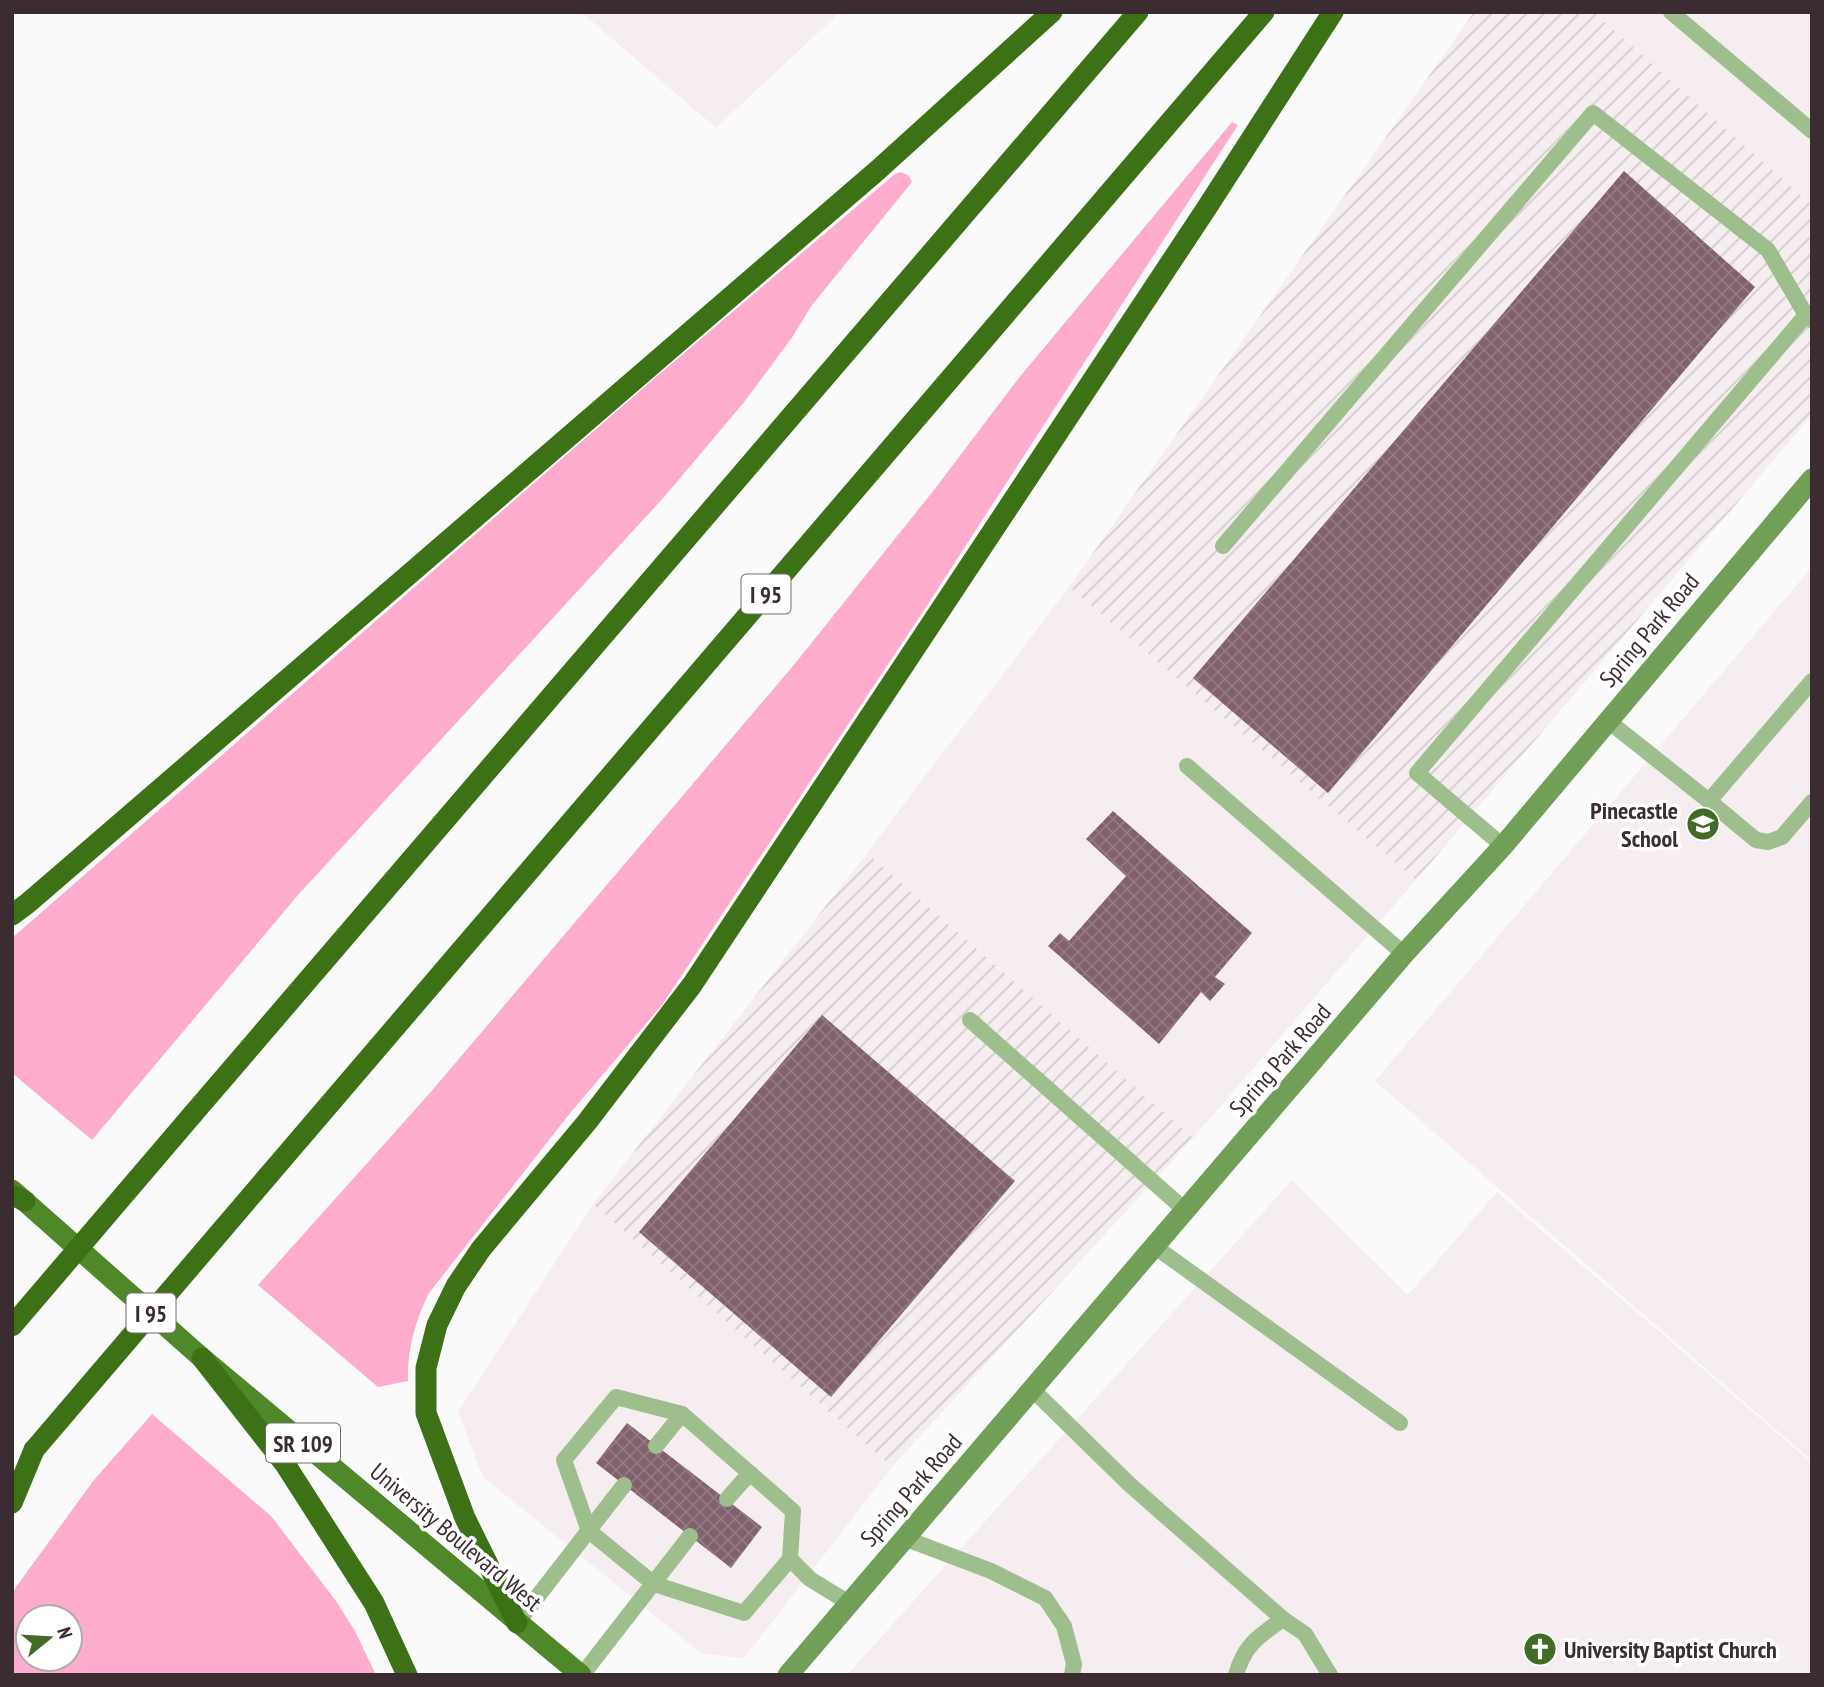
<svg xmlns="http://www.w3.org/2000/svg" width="1824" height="1687" font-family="'PT Sans Narrow',sans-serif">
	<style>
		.built { fill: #f6edf0 }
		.industrial { fill: url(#industrial-furrows) }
		.green { fill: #fdacce; fill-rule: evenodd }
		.building { fill: url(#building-cross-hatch) }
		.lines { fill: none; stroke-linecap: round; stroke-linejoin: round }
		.lane { stroke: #9ebe8e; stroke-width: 16 }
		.secondary { stroke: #719f57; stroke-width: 21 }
		.primary { stroke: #4f8829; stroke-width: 21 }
		.highway { stroke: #3d7116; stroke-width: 21 }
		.highway-bridge { stroke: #3d7116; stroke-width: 21 }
		.labels { text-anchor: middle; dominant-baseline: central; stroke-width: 7; stroke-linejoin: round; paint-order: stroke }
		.shield { fill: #fff; stroke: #756b6f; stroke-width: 2 }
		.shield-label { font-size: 23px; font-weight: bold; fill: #3a2c31 }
		.street-label { font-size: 24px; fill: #3a2c31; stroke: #fff }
		.poi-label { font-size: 24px; font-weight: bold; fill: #3a2c31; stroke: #fff; text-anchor: end }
	</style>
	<defs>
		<pattern id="industrial-furrows" width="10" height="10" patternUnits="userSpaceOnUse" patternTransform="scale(1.75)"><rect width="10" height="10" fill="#f6edf0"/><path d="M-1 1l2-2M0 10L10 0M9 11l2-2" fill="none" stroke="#d4cbce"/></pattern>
		<pattern id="building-cross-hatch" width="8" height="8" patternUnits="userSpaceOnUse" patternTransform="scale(1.75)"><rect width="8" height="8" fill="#82616e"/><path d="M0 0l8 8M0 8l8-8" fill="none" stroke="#927983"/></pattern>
	</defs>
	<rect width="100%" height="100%" fill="#fafafa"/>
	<g class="built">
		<path d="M581 12H840L716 128Z"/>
		<path d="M1593 12H1812V205Z"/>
		<path d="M1812 567V1461L1375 1081Z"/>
		<path d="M1069 587 1416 880 1193 1138 867 853Z"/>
		<path d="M1292 1180 1408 1295 1497 1192 1812 1463V1675H847Z"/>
		<path d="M593 1204 892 1467 744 1658 702 1654 483 1477 458 1412Z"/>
	</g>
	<g class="industrial">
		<path d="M1474 12H1593L1812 205V415L1416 880 1069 587Z"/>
		<path d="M867 853 1193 1138 892 1467 593 1204Z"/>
	</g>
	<g class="green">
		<path d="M1232 122 1238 125 928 604 662 1005 571 1112 429 1293C415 1321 407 1350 408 1381L378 1387 258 1285 429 1094 793 666 934 490 1018 379Z"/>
		<path d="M901 172 909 176 912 182 812 305 793 336 745 401 665 496 298 895 92 1140 12 1073V938L650 382 895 174Z"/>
		<path d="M152 1414 271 1516 336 1601 355 1631 376 1675H12V1595L16 1587 94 1480ZM28 1617H70V1659H28Z"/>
	</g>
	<g class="building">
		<path d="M1624 171 1755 287 1328 793 1193 678Z"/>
		<path d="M1113 811 1252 933 1215 977 1225 984 1210 1001 1201 992 1159 1044 1048 946 1060 933 1069 941 1126 876 1086 839Z"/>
		<path d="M822 1015 1015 1181 831 1397 639 1232Z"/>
		<path d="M627 1423 762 1527 731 1568 596 1463Z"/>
	</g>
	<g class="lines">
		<g class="lane">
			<path d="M1671 12 1812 131"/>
			<path d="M1223 546 1593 113 1768 250 1806 315"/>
			<path d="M1607 720 1709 801 1812 681"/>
			<path d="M1187 766 1404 954"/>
			<path d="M1709 801 1756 840 1768 842 1782 837 1812 802"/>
			<path d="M1503 846 1417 773 1806 315 1812 320"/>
			<path d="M970 1020 1185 1210"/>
			<path d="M1154 1246 1400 1423"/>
			<path d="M1032 1389 1129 1484 1283 1619 1305 1634 1330 1675"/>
			<path d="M682 1414 616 1397 564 1460 589 1531 654 1584 744 1613 790 1559"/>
			<path d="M656 1446 682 1414 793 1511 790 1559 810 1579 849 1603"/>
			<path d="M727 1499 750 1473"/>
			<path d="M904 1538 991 1571 1045 1598 1064 1626 1074 1664 1072 1675"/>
			<path d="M517 1623 624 1485"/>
			<path d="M582 1675 690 1536"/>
			<path d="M1236 1675C1244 1645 1259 1636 1283 1619"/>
		</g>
		<path class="secondary" d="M788 1675 1404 954 1503 846 1812 479"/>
		<path class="primary" d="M12 1190 202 1358 581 1675"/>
		<g class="highway">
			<path d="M12 915 28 903 879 169 1052 12"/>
			<path d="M193 1114 1138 12"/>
			<path d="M268 1176 1264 12"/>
			<path d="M12 1195 25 1201"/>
			<path d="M202 1358 285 1464 374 1603 407 1675"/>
			<path d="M12 1503 34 1450"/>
			<path d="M517 1623 465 1518 426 1413V1368L437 1325 456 1286 481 1249 587 1122 692 985 1206 209 1333 12"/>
		</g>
		<g class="highway-bridge">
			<path d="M12 1326 193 1114"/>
			<path d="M34 1450 268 1176"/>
		</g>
	</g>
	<defs>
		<symbol id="school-disc" viewBox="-11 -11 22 22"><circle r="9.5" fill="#416b27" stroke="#fff"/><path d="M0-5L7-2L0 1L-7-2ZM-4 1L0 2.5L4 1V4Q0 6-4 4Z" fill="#fff"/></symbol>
		<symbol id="church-disc" viewBox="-11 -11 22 22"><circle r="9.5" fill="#416b27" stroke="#fff"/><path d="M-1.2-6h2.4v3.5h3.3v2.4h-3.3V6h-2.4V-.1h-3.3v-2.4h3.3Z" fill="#fff"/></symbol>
	</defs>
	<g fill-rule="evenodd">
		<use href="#school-disc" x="1684" y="805" width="38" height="38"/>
		<use href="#church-disc" x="1521" y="1630" width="38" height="38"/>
	</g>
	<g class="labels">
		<g class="shield">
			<rect x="741.5" y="574.5" width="49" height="39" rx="5"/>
			<rect x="126.5" y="1293.5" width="49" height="39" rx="5"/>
			<rect x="266" y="1423.5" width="74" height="39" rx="5"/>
		</g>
		<g class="shield-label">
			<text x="766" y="594">I 95</text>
			<text x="151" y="1313">I 95</text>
			<text x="303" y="1443">SR 109</text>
		</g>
		<g class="street-label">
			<text transform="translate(1649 630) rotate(-50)">Spring Park Road</text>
			<text transform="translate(1280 1060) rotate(-49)">Spring Park Road</text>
			<text transform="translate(911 1490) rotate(-49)">Spring Park Road</text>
			<text transform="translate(456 1537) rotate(40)">University Boulevard West</text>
		</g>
		<g class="poi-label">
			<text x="1678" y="810">Pinecastle<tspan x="1678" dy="28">School</tspan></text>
			<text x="1564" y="1649" text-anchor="start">University Baptist Church</text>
		</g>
	</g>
	<rect width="1824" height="1687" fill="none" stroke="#3a2c31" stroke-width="28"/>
	<g transform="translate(49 1638) rotate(72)"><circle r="33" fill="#ffffff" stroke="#b0abad" stroke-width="2"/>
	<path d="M0-5L12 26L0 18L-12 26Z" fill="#416b27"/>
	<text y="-10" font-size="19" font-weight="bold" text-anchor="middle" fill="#3a2c31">N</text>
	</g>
</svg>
